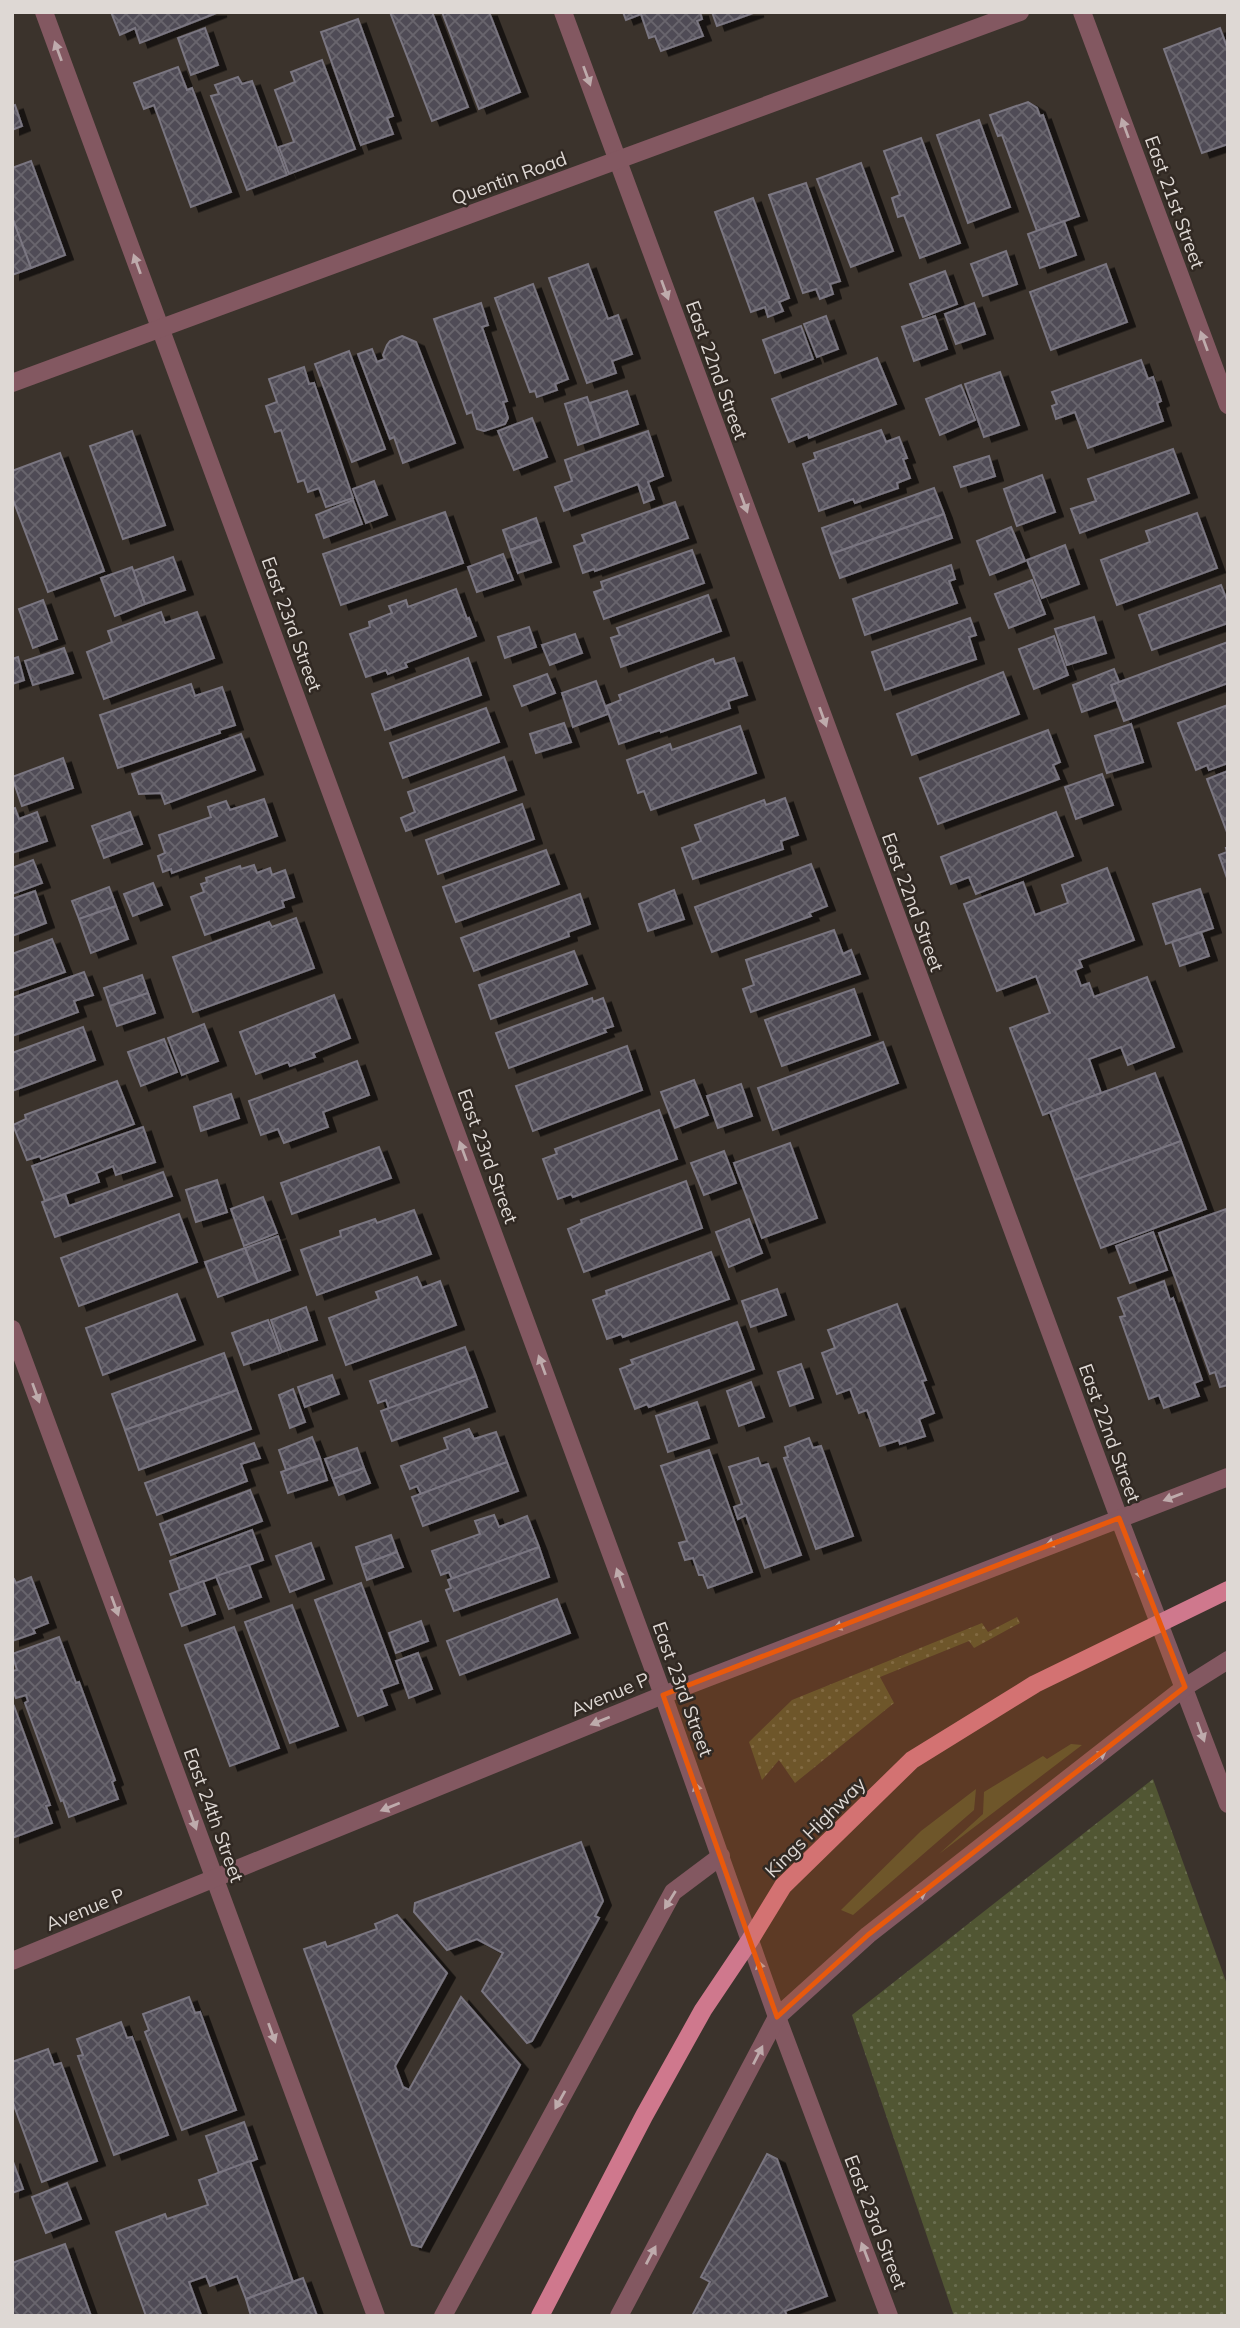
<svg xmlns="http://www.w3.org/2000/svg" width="1240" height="2328" font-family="Mulish,sans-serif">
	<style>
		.grass { fill: #515633 }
		.park { fill: url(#park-dots) }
		.building { fill: url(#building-cross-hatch); stroke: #7a7681; stroke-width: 2; filter: url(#shadow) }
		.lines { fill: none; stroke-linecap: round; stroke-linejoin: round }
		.minor { stroke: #835861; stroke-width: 18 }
		.tertiary { stroke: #835861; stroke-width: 18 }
		.primary { stroke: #cf788d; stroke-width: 18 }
		.oneway { fill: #beabac }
		.marked { fill: #e8590c; fill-opacity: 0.2; stroke: #e8590c; stroke-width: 5; stroke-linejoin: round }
		.labels { text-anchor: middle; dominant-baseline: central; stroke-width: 5; stroke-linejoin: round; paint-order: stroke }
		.street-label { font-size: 19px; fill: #ded8d4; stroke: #312923 }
	</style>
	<defs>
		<pattern id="park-dots" width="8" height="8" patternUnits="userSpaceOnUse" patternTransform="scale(1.75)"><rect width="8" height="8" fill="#515633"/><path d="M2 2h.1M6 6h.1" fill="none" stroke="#6a6e50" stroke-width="1.8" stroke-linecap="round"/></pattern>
		<pattern id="building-cross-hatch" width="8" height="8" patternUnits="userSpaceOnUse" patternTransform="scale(1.75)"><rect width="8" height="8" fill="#504c56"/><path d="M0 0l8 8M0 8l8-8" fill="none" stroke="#69656d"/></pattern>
		<filter id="shadow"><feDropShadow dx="8" dy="4.5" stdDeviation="0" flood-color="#0009"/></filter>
	</defs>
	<rect width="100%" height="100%" fill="#3b332c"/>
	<g class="grass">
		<path d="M1071 1744 1082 1745 939 1854 983 1814 984 1792 1043 1756 1047 1759Z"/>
		<path d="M976 1789 974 1810 853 1915 841 1910 921 1831Z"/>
	</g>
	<g class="park">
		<path d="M1017 1617 1020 1623 974 1648 969 1641 880 1677 894 1703 795 1783 779 1760 762 1780 749 1742 792 1700 982 1623 988 1632Z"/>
		<path d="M1153 1779 1228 1987V2314L1222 2316H954L852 2015Z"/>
	</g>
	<g class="building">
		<path d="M111 12H219L140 43 135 28 120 35Z"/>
		<path d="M390 12H432L468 107 432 121Z"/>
		<path d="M442 12H489L520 92 479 109Z"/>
		<path d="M623 12H700L702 19 697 21 703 36 661 51 655 36 649 38 641 14 626 20Z"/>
		<path d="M712 12H756L717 26Z"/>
		<path d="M358 19 393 116 387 118 393 134 361 145 321 32Z"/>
		<path d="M205 28 218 65 191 75 178 38Z"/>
		<path d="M1220 28 1228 50V144L1202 153 1164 49Z"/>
		<path d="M322 60 355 149 289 174 279 147 294 142 275 90 295 82 291 72Z"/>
		<path d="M178 67 187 90 192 88 231 192 191 207 154 105 144 109 134 83Z"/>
		<path d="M238 77 242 84 252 81 287 175 247 190 211 96 219 94 215 85Z"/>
		<path d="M1028 102 1037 108 1040 116 1043 115 1079 216 1037 231 1002 135 998 136 990 115Z"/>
		<path d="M15 105 22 126 12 130V106Z"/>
		<path d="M979 120 1010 207 968 223 937 135Z"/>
		<path d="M921 138 960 243 920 258 904 215 898 217 892 198 900 195 884 151Z"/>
		<path d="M31 161 65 255 31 268 12 217V168Z"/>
		<path d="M861 163 893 251 851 267 817 179Z"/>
		<path d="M806 183 840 281 830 284 833 294 820 299 816 289 803 293 769 195Z"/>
		<path d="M753 198 789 298 779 302 783 311 768 317 765 307 751 312 715 212Z"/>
		<path d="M12 217 31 268 12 275Z"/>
		<path d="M1064 221 1076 255 1040 268 1028 234Z"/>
		<path d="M1006 251 1017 284 983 296 971 264Z"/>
		<path d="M588 264 608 319 618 315 632 354 612 361 616 373 587 383 549 278Z"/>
		<path d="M1106 264 1127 322 1051 350 1030 292Z"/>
		<path d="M945 271 957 304 923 317 910 284Z"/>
		<path d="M533 284 568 379 555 384 557 390 537 397 535 391 530 392 495 298Z"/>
		<path d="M481 303 488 325 482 327 507 401 503 402 508 418 505 424 484 431 477 429 472 412 467 414 434 319Z"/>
		<path d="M974 303 985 334 956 344 945 314Z"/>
		<path d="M826 316 838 349 817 357 804 324Z"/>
		<path d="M935 316 947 349 914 361 902 327Z"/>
		<path d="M801 326 813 359 775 373 763 340Z"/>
		<path d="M402 336 416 342 455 443 403 463 394 437 390 439 358 354 372 349 377 362 385 359 383 355 387 345 390 341Z"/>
		<path d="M349 351 385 449 352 462 315 364Z"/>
		<path d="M877 358 896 404 809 438 808 434 789 442 772 399Z"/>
		<path d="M1141 360 1148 379 1153 377 1161 401 1157 403 1163 421 1088 448 1075 412 1056 419 1052 406 1057 404 1052 392Z"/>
		<path d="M304 367 309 384 314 383 353 498 326 507 319 488 308 492 304 480 298 482 281 430 275 432 266 406 277 402 269 379Z"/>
		<path d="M1000 372 1019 425 984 437 965 384Z"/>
		<path d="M961 385 975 420 940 435 926 399Z"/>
		<path d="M627 391 638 424 601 437 590 403Z"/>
		<path d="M587 397 601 437 578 445 565 404Z"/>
		<path d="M532 418 547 457 514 470 498 431Z"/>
		<path d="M881 430 886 442 899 437 907 458 903 459 910 478 897 483 898 488 855 503 853 499 819 511 803 464 816 459 814 453Z"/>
		<path d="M132 431 165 525 123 539 90 446Z"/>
		<path d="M648 431 663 476 648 482 654 499 644 503 638 484 564 511 555 487 572 481 565 460Z"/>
		<path d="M1173 449 1189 493 1080 533 1071 509 1096 501 1088 479Z"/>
		<path d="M60 453 104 571 48 592 12 497V471Z"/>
		<path d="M989 456 995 476 961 487 954 467Z"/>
		<path d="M1042 475 1055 512 1017 526 1004 489Z"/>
		<path d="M374 481 387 515 366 523 353 489Z"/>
		<path d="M934 488 944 514 831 554 822 528Z"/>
		<path d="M353 500 362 524 324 538 316 515Z"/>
		<path d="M675 502 688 538 595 571 594 569 583 573 574 546 585 542 582 535Z"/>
		<path d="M445 512 463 563 341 605 323 554Z"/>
		<path d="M1197 513 1217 568 1117 605 1101 560 1150 542 1146 531Z"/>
		<path d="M944 514 952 538 840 578 831 554Z"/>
		<path d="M536 518 543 539 510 550 503 530Z"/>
		<path d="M1011 527 1025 561 990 575 977 541Z"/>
		<path d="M543 539 551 562 518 573 510 550Z"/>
		<path d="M1065 545 1079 584 1042 598 1027 560Z"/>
		<path d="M692 550 704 583 604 619 594 592 603 589 601 582Z"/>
		<path d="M503 554 513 580 477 592 468 567Z"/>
		<path d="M173 557 185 590 145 604 133 571Z"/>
		<path d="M951 565 955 579 949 581 957 603 865 635 853 599Z"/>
		<path d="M132 567 145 604 115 616 101 578Z"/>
		<path d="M1032 580 1045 614 1009 628 995 594Z"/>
		<path d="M1221 585 1228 603V623L1152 650 1139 615Z"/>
		<path d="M456 589 467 619 469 618 476 636 405 663 407 667 388 674 386 670 366 677 350 634 370 627 369 622 392 613 389 606 406 600 408 607Z"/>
		<path d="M708 595 721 631 621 667 611 638 620 635 617 628Z"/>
		<path d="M43 600 57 639 33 648 19 609Z"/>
		<path d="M161 612 165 623 197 612 214 658 104 699 87 652 112 642 108 631Z"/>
		<path d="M1094 617 1106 653 1067 665 1055 629Z"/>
		<path d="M970 618 976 635 969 637 976 659 885 690 872 652Z"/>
		<path d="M529 627 536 647 505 658 498 637Z"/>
		<path d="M575 634 582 653 550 665 542 645Z"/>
		<path d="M1054 636 1068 675 1034 689 1019 649Z"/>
		<path d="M1228 642V683L1124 721 1111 685Z"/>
		<path d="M64 648 73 673 33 685 25 661Z"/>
		<path d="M18 657 24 680 12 684V659Z"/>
		<path d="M468 658 481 695 385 730 372 694Z"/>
		<path d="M734 658 747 695 728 701 730 708 661 732 660 730 619 744 606 706 621 700 619 695 713 659 715 664Z"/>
		<path d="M1114 669 1119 682 1111 685 1116 700 1082 712 1073 685Z"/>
		<path d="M1003 672 1019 714 912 755 897 714Z"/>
		<path d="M547 674 555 693 522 706 514 686Z"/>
		<path d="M596 681 608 714 573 727 562 693Z"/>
		<path d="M191 684 195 696 222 687 235 725 219 730 220 733 118 768 100 715Z"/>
		<path d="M1228 705V763L1209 770 1207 765 1196 770 1178 723Z"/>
		<path d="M486 708 499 742 403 778 390 743Z"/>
		<path d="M564 723 571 742 536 753 530 734Z"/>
		<path d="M1131 724 1143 762 1107 773 1095 736Z"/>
		<path d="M740 726 756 773 651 810 644 791 638 793 627 760 670 744 672 750Z"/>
		<path d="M1048 730 1060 762 1053 765 1059 779 938 824 920 778Z"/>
		<path d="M241 734 255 770 165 804 161 793 139 794 132 774Z"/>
		<path d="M504 757 516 790 406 831 401 818 415 812 408 792Z"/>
		<path d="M63 758 73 788 22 806 12 777Z"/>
		<path d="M1228 771V835L1207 779Z"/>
		<path d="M1102 774 1113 805 1076 819 1065 787Z"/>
		<path d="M785 798 798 835 781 841 783 849 693 879 682 848 701 841 695 825 764 800 766 805Z"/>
		<path d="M264 799 277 836 172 873 171 869 163 872 158 856 165 853 159 835 211 817 208 807 226 801 230 810Z"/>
		<path d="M522 804 534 839 438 874 426 840Z"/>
		<path d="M15 808 19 819 37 812 47 841 12 853V809Z"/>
		<path d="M130 812 136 828 98 842 92 826Z"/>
		<path d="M1056 812 1073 856 976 894 969 877 951 884 941 857Z"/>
		<path d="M136 828 142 844 104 858 98 842Z"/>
		<path d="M1226 848H1228V881L1219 855 1227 852Z"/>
		<path d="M546 850 559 884 456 922 443 887Z"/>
		<path d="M33 860 42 883 12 894V868Z"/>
		<path d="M811 864 827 906 809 913 811 916 712 952 695 907Z"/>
		<path d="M254 865 257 873 270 868 272 875 285 870 294 897 282 901 284 907 205 935 191 897 204 892 201 884 207 882 206 878 240 866 241 869Z"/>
		<path d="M1107 868 1134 940 1079 960 1082 967 1075 970 1081 986 1089 983 1094 997 1147 977 1174 1047 1128 1065 1121 1047 1089 1059 1101 1093 1043 1115 1010 1028 1050 1013 1036 976 997 991 964 904 1023 882 1035 915 1068 903 1062 885Z"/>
		<path d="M153 883 162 905 133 916 124 894Z"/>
		<path d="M109 887 116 906 79 919 72 901Z"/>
		<path d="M1200 889 1213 928 1166 944 1153 904Z"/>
		<path d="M674 890 684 919 648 931 639 904Z"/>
		<path d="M35 891 46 923 12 936V899Z"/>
		<path d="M580 894 590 924 568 932 569 936 474 971 461 938Z"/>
		<path d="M116 906 128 939 91 953 79 919Z"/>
		<path d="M296 918 314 968 193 1012 173 957 269 922 272 927Z"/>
		<path d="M834 930 843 954 851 950 860 974 751 1012 743 989 754 985 746 960Z"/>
		<path d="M1201 932 1209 956 1180 966 1172 942Z"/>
		<path d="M52 939 65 972 12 991V954Z"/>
		<path d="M574 951 587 984 491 1019 479 985Z"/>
		<path d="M84 972 93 995 74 1001 78 1012 12 1036V998Z"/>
		<path d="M142 975 148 993 110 1006 104 988Z"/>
		<path d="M854 989 870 1035 782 1066 765 1020Z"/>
		<path d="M148 993 155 1013 117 1026 110 1006Z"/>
		<path d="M334 995 350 1038 313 1053 315 1057 290 1066 288 1062 256 1074 240 1032Z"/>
		<path d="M592 998 593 1002 603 998 613 1026 604 1029 606 1032 509 1068 496 1033Z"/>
		<path d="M204 1024 218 1061 182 1075 168 1038Z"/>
		<path d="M83 1027 95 1060 12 1091V1053Z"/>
		<path d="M164 1039 177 1072 141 1086 128 1052Z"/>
		<path d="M883 1042 898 1083 773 1130 758 1088Z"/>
		<path d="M627 1046 642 1090 533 1131 516 1086Z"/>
		<path d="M357 1061 369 1095 323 1112 328 1127 284 1143 278 1129 261 1135 249 1101Z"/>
		<path d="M1155 1073 1181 1141 1075 1180 1050 1112Z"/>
		<path d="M694 1080 708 1115 675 1128 661 1092Z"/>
		<path d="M117 1081 134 1124 41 1159 40 1156 27 1160 13 1125 26 1119 25 1115Z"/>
		<path d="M741 1084 752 1116 718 1128 707 1096Z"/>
		<path d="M231 1094 239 1118 201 1131 194 1107Z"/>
		<path d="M659 1110 677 1159 573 1197 571 1194 558 1199 543 1159 557 1154 555 1149Z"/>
		<path d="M143 1127 155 1162 116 1175 113 1166 96 1173 99 1182 45 1201 32 1166Z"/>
		<path d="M1181 1141 1206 1209 1101 1248 1075 1180Z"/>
		<path d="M790 1143 817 1218 762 1238 734 1163Z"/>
		<path d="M379 1147 391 1178 292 1214 281 1183Z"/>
		<path d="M724 1151 736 1183 704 1195 691 1163Z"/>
		<path d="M163 1172 172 1196 55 1237 42 1202 65 1194 69 1206Z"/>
		<path d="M217 1180 227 1212 196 1222 186 1190Z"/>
		<path d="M686 1181 702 1228 584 1272 568 1229 582 1223 581 1220Z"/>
		<path d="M263 1197 277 1233 244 1246 231 1209Z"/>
		<path d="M1226 1209 1228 1216V1385L1220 1387 1215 1372 1210 1374 1159 1233Z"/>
		<path d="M414 1210 431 1254 317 1295 301 1250 341 1236 340 1231 375 1219 377 1223Z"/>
		<path d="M179 1214 197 1262 79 1306 61 1258Z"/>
		<path d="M749 1219 762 1253 729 1267 716 1232Z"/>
		<path d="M1153 1232 1167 1270 1130 1283 1116 1246Z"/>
		<path d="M278 1236 290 1270 258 1282 245 1248Z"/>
		<path d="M245 1248 258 1282 218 1297 205 1262Z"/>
		<path d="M711 1252 729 1299 623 1337 621 1334 607 1339 593 1300 607 1295 606 1291Z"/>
		<path d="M417 1277 422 1288 440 1281 456 1325 346 1365 329 1318 379 1299 376 1292Z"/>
		<path d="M1164 1281 1170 1300 1173 1298 1202 1380 1194 1383 1199 1396 1164 1408 1159 1395 1149 1399 1120 1317 1125 1316 1118 1298Z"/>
		<path d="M777 1289 786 1315 751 1327 742 1301Z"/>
		<path d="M177 1294 195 1340 103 1375 86 1328Z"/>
		<path d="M897 1304 926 1380 922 1381 934 1413 919 1419 925 1436 900 1444 899 1440 880 1446 867 1410 859 1413 850 1389 837 1394 822 1353 835 1348 828 1330Z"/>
		<path d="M306 1307 317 1340 282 1352 271 1320Z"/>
		<path d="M268 1320 280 1353 244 1365 232 1333Z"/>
		<path d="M737 1322 754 1369 649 1407 647 1404 635 1409 620 1369 633 1364 631 1360Z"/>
		<path d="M465 1347 476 1376 389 1409 386 1400 378 1403 370 1381Z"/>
		<path d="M224 1353 237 1390 125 1430 112 1394Z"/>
		<path d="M801 1364 813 1398 790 1406 778 1372Z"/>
		<path d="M332 1375 339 1394 305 1407 298 1387Z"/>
		<path d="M476 1376 487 1407 392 1441 381 1411Z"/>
		<path d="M751 1382 764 1417 739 1426 727 1391Z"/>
		<path d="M293 1389 305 1422 290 1428 279 1395Z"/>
		<path d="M237 1390 251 1429 139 1470 125 1430Z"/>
		<path d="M697 1402 709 1438 668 1452 656 1416Z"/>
		<path d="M469 1429 474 1439 496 1432 507 1462 421 1494 417 1486 410 1489 401 1466 448 1449 444 1438Z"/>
		<path d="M312 1437 320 1458 286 1470 279 1450Z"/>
		<path d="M809 1438 813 1448 821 1446 853 1536 816 1549 784 1458 788 1457 785 1447Z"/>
		<path d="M254 1443 260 1458 241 1464 247 1481 157 1515 145 1483Z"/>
		<path d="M357 1448 364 1468 333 1479 325 1459Z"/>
		<path d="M709 1450 752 1572 708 1588 703 1575H699L693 1558 685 1560 679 1543 687 1541 661 1466Z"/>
		<path d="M320 1458 327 1480 288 1493 281 1472Z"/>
		<path d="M758 1458 761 1466 768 1464 801 1555 765 1568 746 1515 738 1519 734 1507 742 1504 729 1467Z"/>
		<path d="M507 1462 518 1491 423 1526 412 1497Z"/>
		<path d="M364 1468 370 1483 339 1495 333 1479Z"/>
		<path d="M250 1490 262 1521 171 1555 160 1524Z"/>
		<path d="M494 1515 499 1527 527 1516 539 1547 452 1579 449 1572 441 1575 432 1551 480 1534 475 1521Z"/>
		<path d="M252 1530 263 1560 180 1590 170 1561Z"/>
		<path d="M391 1535 397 1552 362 1565 356 1547Z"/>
		<path d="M311 1543 324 1579 290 1592 276 1556Z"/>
		<path d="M539 1547 549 1577 454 1611 446 1590 451 1588 448 1580Z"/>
		<path d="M397 1552 403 1567 367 1580 362 1565Z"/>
		<path d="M249 1565 261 1597 229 1609 216 1576Z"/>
		<path d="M31 1577 48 1623 33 1629 35 1633 12 1641V1580L14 1579 16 1583Z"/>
		<path d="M203 1581 215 1614 182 1626 170 1594Z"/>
		<path d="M361 1583 398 1683 381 1689 387 1705 358 1716 315 1600Z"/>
		<path d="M557 1599 570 1633 460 1675 447 1641Z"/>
		<path d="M292 1605 338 1726 290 1743 245 1622Z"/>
		<path d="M421 1621 428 1641 396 1653 389 1633Z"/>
		<path d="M234 1627 279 1748 230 1766 185 1645Z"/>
		<path d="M59 1637 76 1683 79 1682 115 1780 112 1782 118 1799 69 1817 63 1800 61 1801 25 1703 28 1701 26 1695 16 1698 12 1688V1671L17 1670 12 1654Z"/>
		<path d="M418 1653 432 1689 409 1698 396 1661Z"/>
		<path d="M14 1706 50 1805 46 1806 52 1823 12 1838V1707Z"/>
		<path d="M581 1842 603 1901 595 1916 599 1918 532 2041 527 2043 482 1991 503 1953 477 1939 447 1950 414 1912 415 1903Z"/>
		<path d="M397 1915 447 1973 395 2066 403 2087 409 2090 461 1997 520 2065 421 2247 412 2245 304 1949 325 1942 327 1947 377 1929 375 1924Z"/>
		<path d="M189 1997 195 2013 200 2012 236 2110 182 2130 145 2032 149 2030 143 2014Z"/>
		<path d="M121 2022 127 2038 132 2037 168 2135 114 2155 78 2056 83 2055 77 2039Z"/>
		<path d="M48 2049 54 2065 61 2063 97 2161 42 2182 12 2100V2062Z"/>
		<path d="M244 2122 257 2159 219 2173 206 2136Z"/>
		<path d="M767 2154 777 2159 827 2296 785 2311 787 2316H692L710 2282 701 2277Z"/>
		<path d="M12 2159 23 2189 12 2193Z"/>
		<path d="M250 2161 293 2282 246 2299 237 2276 210 2286 206 2276 189 2282 201 2315 146 2316 116 2232 165 2214 167 2219 208 2205 199 2180Z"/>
		<path d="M67 2183 81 2219 46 2233 32 2197Z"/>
		<path d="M65 2244 91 2316H12V2263Z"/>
		<path d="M303 2278 317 2316H251L246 2299Z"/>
	</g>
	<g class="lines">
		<g class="minor">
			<path d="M44 12 663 1695 777 2017 889 2316"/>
			<path d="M563 12 1119 1518 1228 1804"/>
			<path d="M1082 12 1228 405"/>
			<path d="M12 383 1020 12"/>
			<path d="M12 1329 376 2316"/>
			<path d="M12 1961 663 1695 1228 1477"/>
		</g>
		<g class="tertiary">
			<path d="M443 2316 673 1892 721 1856"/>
			<path d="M619 2316 777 2017 868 1935 1185 1687 1228 1660"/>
		</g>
		<path class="primary" d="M540 2316 644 2116 703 2010 750 1940 783 1886 912 1760 1035 1684 1228 1590"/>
	</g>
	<defs><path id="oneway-solid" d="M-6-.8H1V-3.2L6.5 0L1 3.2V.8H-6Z" transform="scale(1.75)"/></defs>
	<g class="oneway">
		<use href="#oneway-solid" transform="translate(58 51) rotate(-110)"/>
		<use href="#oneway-solid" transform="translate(587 76) rotate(70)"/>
		<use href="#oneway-solid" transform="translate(1125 128) rotate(-110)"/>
		<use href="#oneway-solid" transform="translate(137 264) rotate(-110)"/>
		<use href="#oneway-solid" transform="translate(665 290) rotate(70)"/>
		<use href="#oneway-solid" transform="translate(1204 341) rotate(-110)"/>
		<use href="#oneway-solid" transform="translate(744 503) rotate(70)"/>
		<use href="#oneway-solid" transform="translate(823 717) rotate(70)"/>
		<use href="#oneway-solid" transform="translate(463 1151) rotate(-110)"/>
		<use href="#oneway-solid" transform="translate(542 1365) rotate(-110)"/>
		<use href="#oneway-solid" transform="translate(36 1393) rotate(70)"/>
		<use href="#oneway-solid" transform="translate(1173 1497) rotate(159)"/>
		<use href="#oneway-solid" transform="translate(1055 1542) rotate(159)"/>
		<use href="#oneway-solid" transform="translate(1139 1570) rotate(69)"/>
		<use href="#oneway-solid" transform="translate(620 1578) rotate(-110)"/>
		<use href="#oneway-solid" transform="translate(115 1606) rotate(70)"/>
		<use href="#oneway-solid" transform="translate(843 1625) rotate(159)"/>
		<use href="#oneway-solid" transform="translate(600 1721) rotate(158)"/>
		<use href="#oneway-solid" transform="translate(1201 1732) rotate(70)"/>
		<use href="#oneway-solid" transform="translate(1098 1757) rotate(-38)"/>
		<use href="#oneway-solid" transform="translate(698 1792) rotate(-110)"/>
		<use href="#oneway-solid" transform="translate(390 1807) rotate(158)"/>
		<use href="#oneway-solid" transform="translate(193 1820) rotate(70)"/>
		<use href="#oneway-solid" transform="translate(918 1897) rotate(-38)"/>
		<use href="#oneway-solid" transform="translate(670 1900) rotate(122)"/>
		<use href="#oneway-solid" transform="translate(761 1970) rotate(-109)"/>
		<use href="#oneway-solid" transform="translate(272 2033) rotate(70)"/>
		<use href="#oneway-solid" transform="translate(758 2055) rotate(-63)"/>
		<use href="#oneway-solid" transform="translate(560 2100) rotate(119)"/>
		<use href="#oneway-solid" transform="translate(865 2252) rotate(-111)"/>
		<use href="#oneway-solid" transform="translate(651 2255) rotate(-62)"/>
	</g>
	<path class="marked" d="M1119 1518 1185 1687 868 1935 777 2017 663 1695Z"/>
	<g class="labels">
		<g class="street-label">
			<text transform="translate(509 178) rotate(-20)">Quentin Road</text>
			<text transform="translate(1175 202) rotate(70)">East 21st Street</text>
			<text transform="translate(717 370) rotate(70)">East 22nd Street</text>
			<text transform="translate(292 624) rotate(70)">East 23rd Street</text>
			<text transform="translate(913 902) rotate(70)">East 22nd Street</text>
			<text transform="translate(488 1156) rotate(70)">East 23rd Street</text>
			<text transform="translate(1110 1433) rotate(70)">East 22nd Street</text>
			<text transform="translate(683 1689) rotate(70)">East 23rd Street</text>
			<text transform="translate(610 1694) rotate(-23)">Avenue P</text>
			<text transform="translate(214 1815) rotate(70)">East 24th Street</text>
			<text transform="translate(815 1827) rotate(-45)">Kings Highway</text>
			<text transform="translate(85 1909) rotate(-22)">Avenue P</text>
			<text transform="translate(876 2222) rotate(69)">East 23rd Street</text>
		</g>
	</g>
	<rect width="1240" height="2328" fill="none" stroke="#ded8d4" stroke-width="28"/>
</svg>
